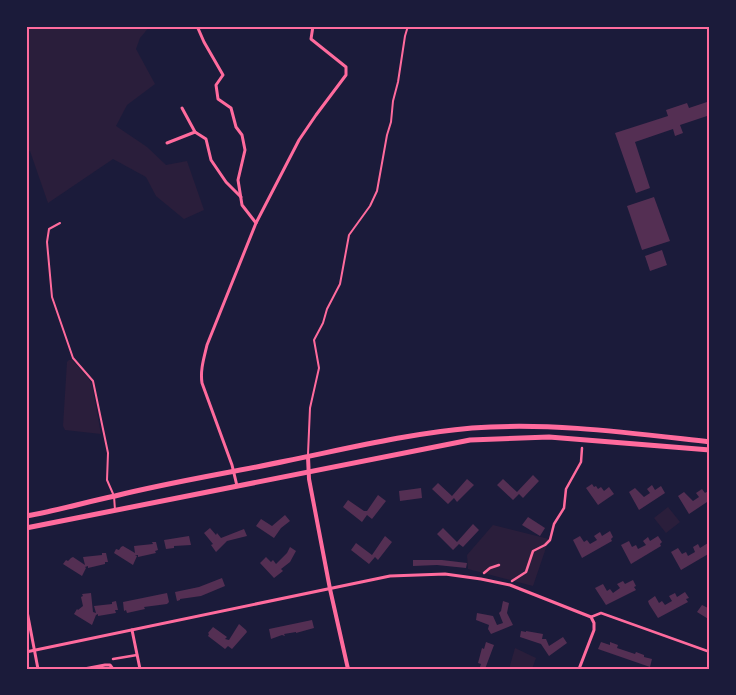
<svg xmlns="http://www.w3.org/2000/svg" width="736" height="695" font-family="'DM Sans',sans-serif">
	<style>
		.green { fill: #2a1e3b }
		.building { fill: #542f53 }
		.lines { fill: none; stroke-linecap: round; stroke-linejoin: round }
		.service { stroke: #ff6b9d; stroke-width: 2 }
		.pedestrian { stroke: #ff6b9d; stroke-width: 2.5 }
		.minor { stroke: #ff6b9d; stroke-width: 3 }
		.tertiary { stroke: #ff6b9d; stroke-width: 4 }
		.primary { stroke: #ff6b9d; stroke-width: 5 }
		.neatline { fill: none; stroke: #ff6b9d; stroke-width: 2 }
	</style>
	<rect width="100%" height="100%" fill="#1b1b3a"/>
	<g class="green">
		<path d="M26 26H150L140 38 136 49 155 84 127 105 116 126 147 147 166 165 187 161 204 210 184 219 156 196 146 177 113 159 48 203 30 151 26 153Z"/>
		<path d="M69 360H72L89 379 92 385 101 434 65 430 63 426 67 362Z"/>
		<path d="M668 507 680 522 666 533 654 518Z"/>
		<path d="M493 525 549 539 533 586 468 569 467 555Z"/>
		<path d="M515 648 536 658 532 669H509Z"/>
	</g>
	<g class="building">
		<path d="M710 101V115L680 125 683 133 675 136 673 129 635 142 650 188 636 193 615 133 668 116 666 110 687 103 689 108Z"/>
		<path d="M654 197 670 241 642 250 627 206Z"/>
		<path d="M662 250 667 265 650 271 645 256Z"/>
		<path d="M533 475 539 481 523 498 519 494 513 500 497 485 503 479 517 492Z"/>
		<path d="M467 479 474 485 457 502 454 498 448 504 432 489 438 483 452 496Z"/>
		<path d="M592 484 594 487 596 486 598 489 601 487 604 491 609 487 614 494 598 505 586 488Z"/>
		<path d="M652 485 655 490 661 486 665 493 639 510 629 492 635 488 644 497 650 493 647 489Z"/>
		<path d="M421 488 422 498 400 501 399 491Z"/>
		<path d="M702 489 705 493 710 490V500L689 514 678 496 684 492 693 501 699 497 696 493Z"/>
		<path d="M378 495 386 501 372 519 367 515 362 522 343 507 348 500 364 511H367Z"/>
		<path d="M285 515 290 521 281 528 274 538 256 526 261 519 272 526Z"/>
		<path d="M528 517 545 528 540 536 522 525Z"/>
		<path d="M473 524 479 530 463 547 459 544 453 550 437 534 443 528 457 542Z"/>
		<path d="M210 528 216 535 217 533 221 538 244 529 247 536 227 541 216 552 211 545 213 544 204 533Z"/>
		<path d="M610 531 613 537 611 539 612 541 582 558 573 540 580 536 584 542 587 540 590 544 597 540 594 536 600 532 602 536Z"/>
		<path d="M189 536 191 545 174 546V548L166 549 164 540Z"/>
		<path d="M385 536 392 542 378 560 375 557 369 564 351 550 356 543 372 555Z"/>
		<path d="M658 536 662 542 660 544 661 546 631 564 621 545 629 541 632 547 636 545 638 549 646 545 643 541 648 537 650 541Z"/>
		<path d="M152 542H156L158 550 155 551 156 553 138 557V555H135L137 556 133 565 114 553 116 549 119 550 121 547 123 546 135 553 134 546 153 544Z"/>
		<path d="M708 543 710 553 681 570 671 552 678 548 682 554 686 552 688 556 695 552 693 547 698 544 700 548Z"/>
		<path d="M290 547 296 551 290 562 281 569 283 571 274 578 260 563 266 557 271 562 273 560 276 564 287 553Z"/>
		<path d="M102 553H106L108 562H105V564L88 568V566L85 567 86 568 82 576 63 564 66 560 68 561 71 558 73 557 85 565 83 557 102 555Z"/>
		<path d="M413 560H442L467 563 466 568 437 565 413 566Z"/>
		<path d="M222 578 225 586 201 596 180 599V600L177 601 175 592 199 587Z"/>
		<path d="M633 580 636 586 634 587 636 590 606 605 595 588 603 584 607 591 610 589 613 593 620 588 617 584 623 581 625 584Z"/>
		<path d="M685 592 689 598 686 599 688 602 658 618 649 604 648 601 655 596 659 603 662 601 665 605 672 601 669 596 675 593 677 597Z"/>
		<path d="M91 593 93 612 96 613 94 606 112 604V602L116 601 118 610H115L116 613 98 616V614L96 615 92 625 74 614 77 609 78 610 83 606 81 597 83 596 82 594Z"/>
		<path d="M167 593 169 602 167 604 144 607 145 609 127 613 126 610 124 611 123 602Z"/>
		<path d="M503 601 509 603 507 613 513 625 491 634 488 629 489 625 476 620 477 613 493 616 497 625 503 623 499 613 501 611Z"/>
		<path d="M702 605 708 608 710 605V620L697 612Z"/>
		<path d="M312 620 314 628 296 633V632L284 634 285 636 282 635 271 639 269 629Z"/>
		<path d="M239 624 246 630 247 632 232 649 228 646 225 649 208 636 209 634 208 633 213 627 227 637 225 639 229 640Z"/>
		<path d="M521 631 526 632V631L543 634 542 639H546L549 646 563 637 567 643 549 656 541 644 520 637Z"/>
		<path d="M486 642 494 645 485 669 480 667 481 664 478 663 482 648 484 649Z"/>
		<path d="M601 642 610 645V642L618 645 617 648 635 654 636 652 644 655V657L652 659 650 667 598 649Z"/>
	</g>
	<g class="lines">
		<g class="service">
			<path d="M60 223 49 229 47 242 52 297 73 358 93 381 108 453 107 480 114 496 115 510"/>
			<path d="M308 454 310 408 319 368 314 340 323 323 327 309 340 284 349 235 370 206 377 191 387 135 391 122 393 101 398 82 405 36 408 26"/>
		</g>
		<g class="pedestrian">
			<path d="M484 573 490 568 499 565"/>
			<path d="M512 581 526 572 533 551 545 545 550 540 554 524 564 508 566 489 581 462 582 448"/>
			<path d="M591 617 601 613 710 652"/>
			<path d="M113 659 137 655"/>
		</g>
		<g class="minor">
			<path d="M197 26 204 42 223 75 216 85 218 99 231 108 236 127 242 135 245 150 238 180 242 205 256 223"/>
			<path d="M182 108 195 132 206 139 211 160 226 182 241 197"/>
			<path d="M167 143 195 132"/>
			<path d="M237 486 232 465 202 383C200 370 204 358 207 345L256 223 299 140 316 115 346 75V67L311 39 313 26"/>
			<path d="M26 606 38 669"/>
			<path d="M132 630 140 669"/>
			<path d="M26 652 390 576 445 574 481 579 510 585 591 617 594 623V630L579 669"/>
			<path d="M84 669 105 665H110L113 669"/>
		</g>
		<path class="tertiary" d="M308 457 309 479 330 589 348 669"/>
		<g class="primary">
			<path d="M26 516C57 511 85 502 115 496 171 482 229 473 286 461 345 449 411 433 472 428 552 422 630 433 710 442"/>
			<path d="M26 528 470 440 549 437 710 450"/>
		</g>
	</g>
	<rect width="736" height="695" fill="none" stroke="#1b1b3a" stroke-width="55"/>
	<rect x="28" y="28" width="680" height="640" class="neatline"/>
</svg>
